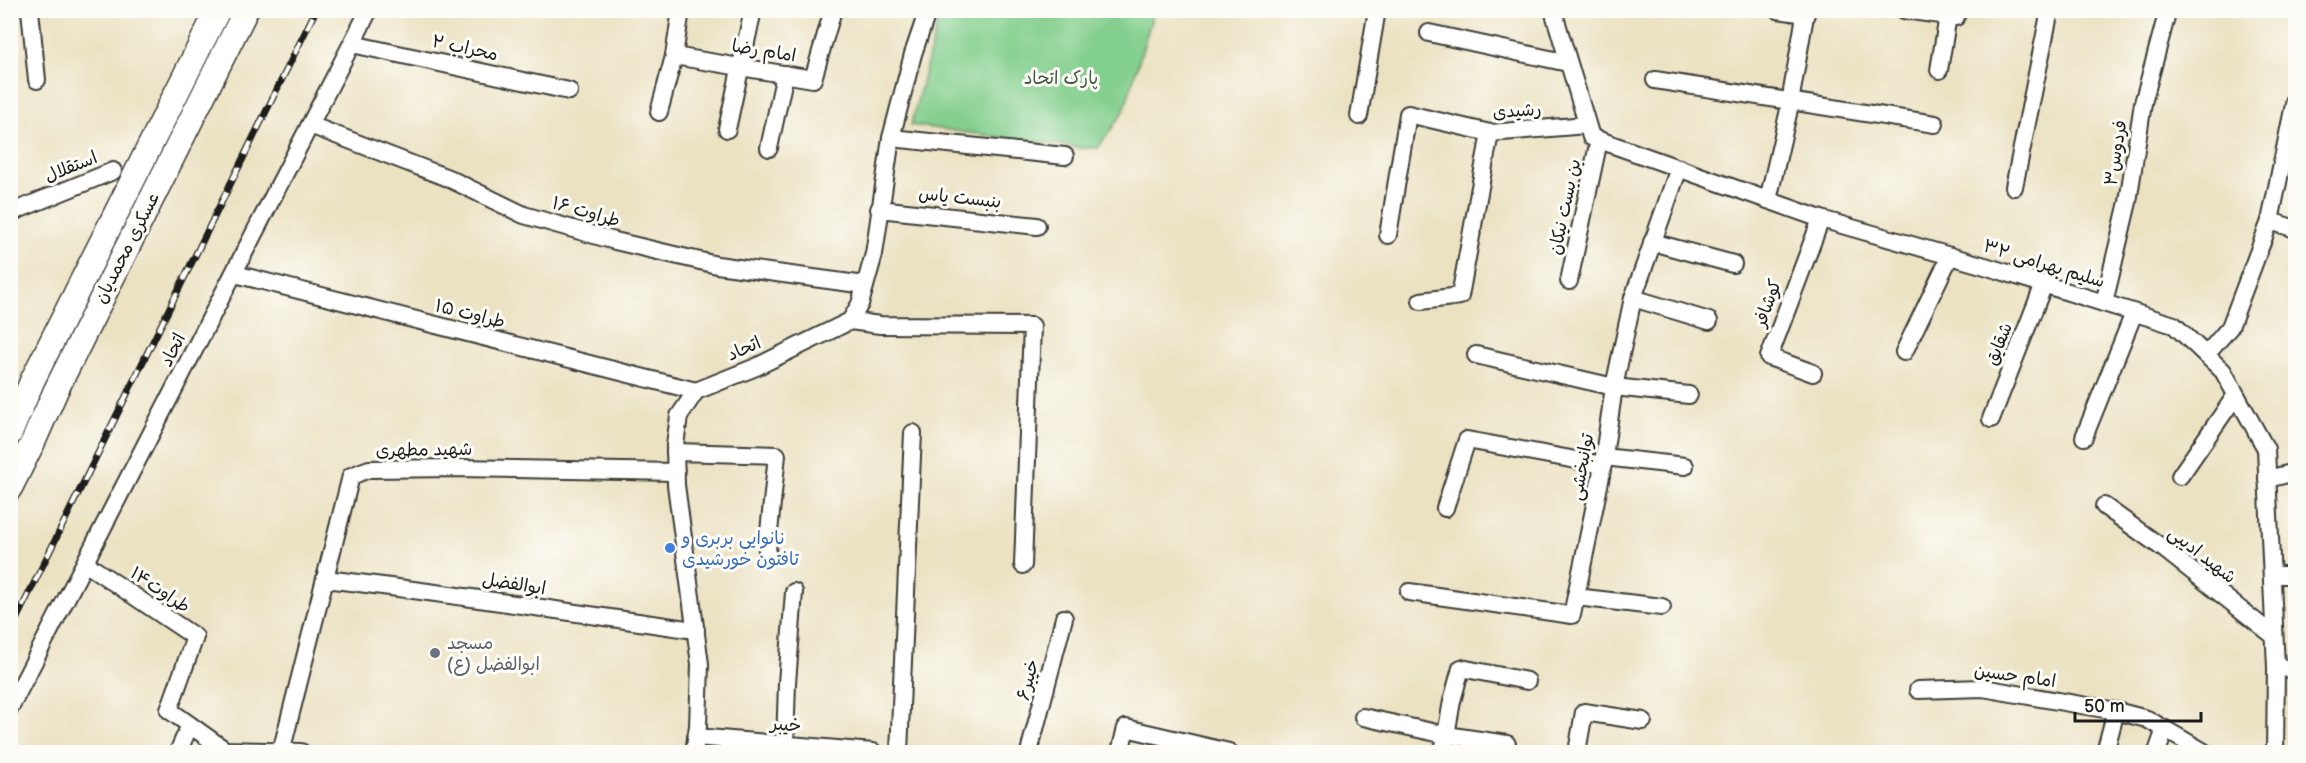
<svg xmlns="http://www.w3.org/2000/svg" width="2306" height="763" font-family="'Balsamiq Sans','Playpen Sans Arabic',sans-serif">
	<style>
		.green { fill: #83cf8d; stroke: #507654; stroke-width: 1.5 }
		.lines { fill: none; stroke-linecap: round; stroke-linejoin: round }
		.street-casing { stroke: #3b3a35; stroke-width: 20 }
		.secondary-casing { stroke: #3b3a35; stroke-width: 27 }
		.street { stroke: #fff; stroke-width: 16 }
		.secondary { stroke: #fff; stroke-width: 24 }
		.rail-casing { stroke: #1c1c1c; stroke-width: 7 }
		.rail { stroke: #fdfcf7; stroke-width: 4.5; stroke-dasharray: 14; stroke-linecap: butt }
		.shop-dot { fill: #3f7fe0; stroke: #fdfcf7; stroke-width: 2 }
		.worship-dot { fill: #6b7280; stroke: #fdfcf7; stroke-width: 2 }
		.labels { text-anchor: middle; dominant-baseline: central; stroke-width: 6; stroke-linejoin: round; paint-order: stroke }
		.street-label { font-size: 18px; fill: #1c1c1c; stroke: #fdfcf7 }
		.park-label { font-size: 18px; fill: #405b44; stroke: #fdfcf7 }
		.shop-label { font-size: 18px; fill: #366cbe; stroke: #fdfcf7; text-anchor: start }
		.worship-label { font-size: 18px; fill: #5b616d; stroke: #fdfcf7; text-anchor: start }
	</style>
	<rect width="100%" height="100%" fill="#fdfcf7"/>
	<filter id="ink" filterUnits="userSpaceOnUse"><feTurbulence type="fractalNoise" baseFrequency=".0167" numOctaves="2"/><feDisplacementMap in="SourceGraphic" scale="12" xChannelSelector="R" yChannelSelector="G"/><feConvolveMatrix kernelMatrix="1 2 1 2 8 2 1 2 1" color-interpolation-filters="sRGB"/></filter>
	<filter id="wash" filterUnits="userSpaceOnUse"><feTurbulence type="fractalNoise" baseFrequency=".008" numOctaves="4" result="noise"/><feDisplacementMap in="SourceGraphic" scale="24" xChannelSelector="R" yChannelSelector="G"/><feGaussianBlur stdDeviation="1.35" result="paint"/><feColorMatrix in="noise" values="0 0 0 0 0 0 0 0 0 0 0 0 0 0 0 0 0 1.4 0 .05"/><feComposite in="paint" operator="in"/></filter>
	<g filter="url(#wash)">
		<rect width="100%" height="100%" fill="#ebe2c2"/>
		<path class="green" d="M944 11V10L1154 11 1124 111 1098 148H1082L911 125 939 17Z"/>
	</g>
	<g filter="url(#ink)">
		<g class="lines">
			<defs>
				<g id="street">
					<path d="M30 10 37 80"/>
					<path d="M1553 10 1591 137 1821 219 1985 266 2174 325 2223 371 2266 449 2276 668 2275 752"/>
					<path d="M1778 10 1806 14"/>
					<path d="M1904 10 1956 17"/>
					<path d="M1429 33 1568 63"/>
					<path d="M352 44 569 91"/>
					<path d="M674 56 813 79 833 10"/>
					<path d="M1939 70 1948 16"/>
					<path d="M1655 80 1935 124"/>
					<path d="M659 112 674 56 681 10"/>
					<path d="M1359 116 1377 10"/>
					<path d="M310 125 448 178 524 215 615 241 717 265 865 285"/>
					<path d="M727 129 753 10"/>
					<path d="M891 138 1065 156"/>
					<path d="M769 148 785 74"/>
					<path d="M2014 187 2050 10"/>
					<path d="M1768 200 1788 114 1806 10"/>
					<path d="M879 209 1037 226"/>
					<path d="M10 213 113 171"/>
					<path d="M2270 221 2296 229"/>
					<path d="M1388 235 1408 114 1490 133 1587 125"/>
					<path d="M1652 242 1733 264"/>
					<path d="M235 274 696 391"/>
					<path d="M1569 281 1599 140"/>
					<path d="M1633 298 1709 321"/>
					<path d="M1421 301 1460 296 1490 133"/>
					<path d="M2104 303 2128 202 2143 103 2168 10"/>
					<path d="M850 321 880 325 1032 326 1023 565"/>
					<path d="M1904 352 1950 256"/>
					<path d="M1476 355 1614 387 1689 395"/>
					<path d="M2206 355 2230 327 2270 221 2296 95"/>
					<path d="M1813 373 1769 357 1821 219"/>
					<path d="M1991 419 2044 284"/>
					<path d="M2084 437 2134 313"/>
					<path d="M675 452 777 455 767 551"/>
					<path d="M1604 457 1685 466"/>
					<path d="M2180 476 2236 395"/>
					<path d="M2267 479 2296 472"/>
					<path d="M2104 506 2164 549 2274 636"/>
					<path d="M1445 508 1467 440 1603 465"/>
					<path d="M85 563 195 637 169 710 225 750 301 752"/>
					<path d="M2272 575H2296"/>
					<path d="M325 579C449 593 572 613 696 630"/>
					<path d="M1409 592 1572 615 1601 476 1614 387 1633 298 1679 168"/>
					<path d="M1576 597 1662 607"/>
					<path d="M2276 668 2296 669"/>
					<path d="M1918 690 1983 688 2116 711 2147 719 2204 752"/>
					<path d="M10 708 369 10"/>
					<path d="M1363 717 1446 735 1507 744"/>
					<path d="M696 737 873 752"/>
					<path d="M785 744 787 683 794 592"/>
					<path d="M178 752 190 725"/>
					<path d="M281 752 351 476 369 469 456 468 676 472"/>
					<path d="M694 752 698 726 700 664 676 485 675 445 679 416 696 391 756 367 850 321 860 304 874 254 891 138 913 54 928 10"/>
					<path d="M899 752 913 433"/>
					<path d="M1029 752 1064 618"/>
					<path d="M1120 752 1126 728 1229 752"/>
					<path d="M1443 752 1452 701 1461 668 1527 681"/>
					<path d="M1577 752 1584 712 1643 721"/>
					<path d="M2105 752 2116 711"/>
					<path d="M2157 752 2165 729"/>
				</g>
				<g id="secondary">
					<path d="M10 433 33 379 218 10"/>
					<path d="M10 488 34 440 56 390 246 10"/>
				</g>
			</defs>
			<use href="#street" class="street-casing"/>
			<use href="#secondary" class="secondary-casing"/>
			<use href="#street" class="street"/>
			<use href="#secondary" class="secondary"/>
			<defs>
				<path id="rail" d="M10 632 316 10"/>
			</defs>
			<use href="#rail" class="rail-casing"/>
			<use href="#rail" class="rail"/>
		</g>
	</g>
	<circle class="shop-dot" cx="670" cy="548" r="6"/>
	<circle class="worship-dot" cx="435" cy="653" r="6"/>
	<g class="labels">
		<g class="street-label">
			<text transform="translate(465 48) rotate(12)">محراب ۲</text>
			<text transform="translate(764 51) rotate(9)">امام رضا</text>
			<text transform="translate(1517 111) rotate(-4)">رشیدی</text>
			<text transform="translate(2116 153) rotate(-81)">فردوس۳</text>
			<text transform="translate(71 167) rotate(-22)">استقلال</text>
			<text transform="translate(960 198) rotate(6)">بنبست یاس</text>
			<text transform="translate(1565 207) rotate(-78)">بن بست نیکان</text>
			<text transform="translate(586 212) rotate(16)">طراوت ۱۶</text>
			<text transform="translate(127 248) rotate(-63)">عسکری محمدیان</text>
			<text transform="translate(2044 264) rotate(17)">سلیم بهرامی ۳۲</text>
			<text transform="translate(1768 303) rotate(-70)">کوشافر</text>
			<text transform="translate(470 314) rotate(14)">طراوت ۱۵</text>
			<text transform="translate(1999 344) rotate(-68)">شقایق</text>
			<text transform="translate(744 349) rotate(-24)">اتحاد</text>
			<text transform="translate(173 350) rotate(-63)">اتحاد</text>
			<text transform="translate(424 450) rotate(-1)">شهید مطهری</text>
			<text transform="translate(1582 467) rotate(-80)">توانبخشی</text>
			<text transform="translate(2202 555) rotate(38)">شهید ادیبی</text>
			<text transform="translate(514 584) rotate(9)">ابوالفضل</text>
			<text transform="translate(160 590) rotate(34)">طراوت۱۴</text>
			<text transform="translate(2015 676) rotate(8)">امام حسین</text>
			<text transform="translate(1028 680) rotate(-76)">خیبر۶</text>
			<text transform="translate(786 725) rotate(5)">خیبر</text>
		</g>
		<g class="park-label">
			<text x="1061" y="78">پارک اتحاد</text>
		</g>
		<g class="shop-label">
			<text x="682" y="538">نانوایی بربری و<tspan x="682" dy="21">تافتون خورشیدی</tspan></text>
		</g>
		<g class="worship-label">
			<text x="447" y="643">مسجد<tspan x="447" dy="21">ابوالفضل (ع)</tspan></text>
		</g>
	</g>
	<rect width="2306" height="763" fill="none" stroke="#fdfcf7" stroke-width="36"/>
	<path d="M2075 712v9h126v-9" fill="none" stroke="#1c1c1c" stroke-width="3"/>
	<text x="2084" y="712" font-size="18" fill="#1c1c1c" stroke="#fdfcf7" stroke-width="4.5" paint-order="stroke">50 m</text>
</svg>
